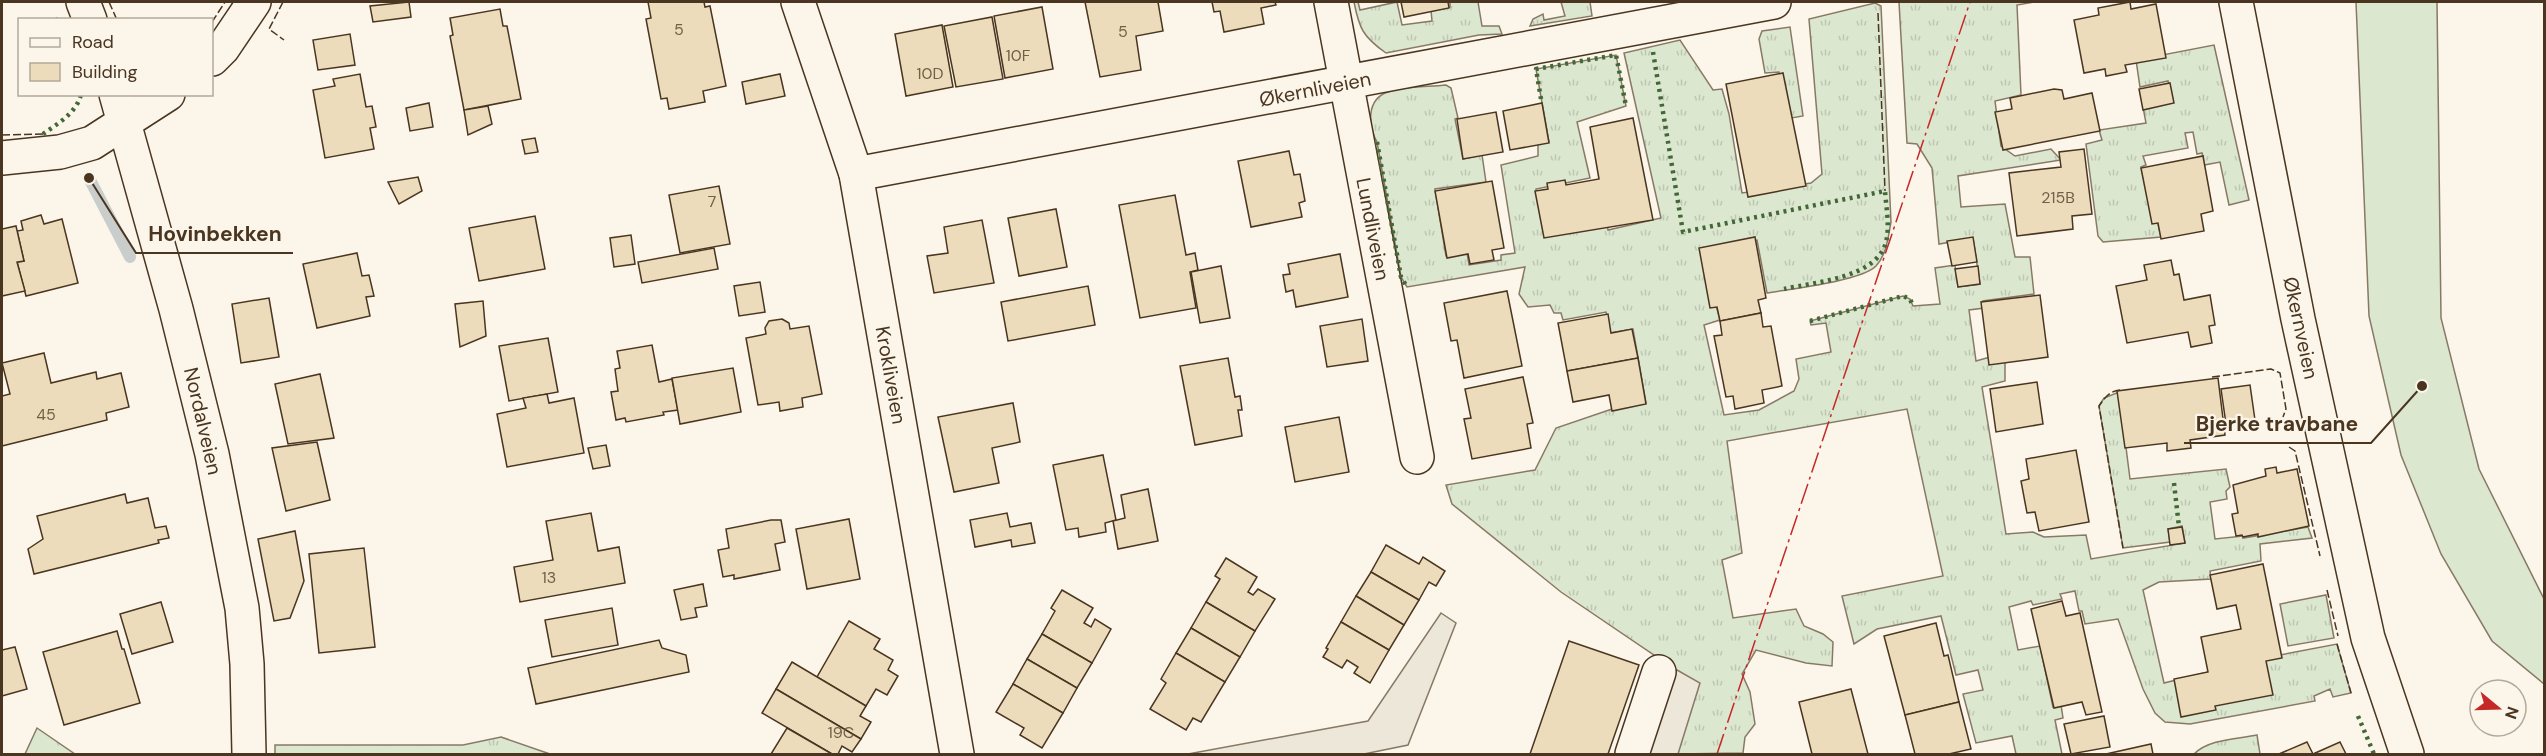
<svg xmlns="http://www.w3.org/2000/svg" width="2546" height="756" font-family="'DM Sans',sans-serif">
	<style>
		.grass { fill: url(#grass-tufts); stroke: #887966; stroke-width: 1.5 }
		.pitch { fill: #dce7d0; stroke: #887966; stroke-width: 1.5 }
		.parking { fill: #ede7d9; stroke: #887966; stroke-width: 1.5 }
		.lines { fill: none; stroke-linecap: round; stroke-linejoin: round }
		.stream { stroke: #c9cecd; stroke-width: 12 }
		.building { fill: #ecdcbc; stroke: #4a3520; stroke-width: 1.5 }
		.street-casing { stroke: #4a3520; stroke-width: 36 }
		.secondary-casing { stroke: #4a3520; stroke-width: 36 }
		.street { stroke: #fbf6e9; stroke-width: 33 }
		.secondary { stroke: #fbf6e9; stroke-width: 33 }
		.hedge { stroke: #436837; stroke-width: 4.5; stroke-dasharray: 3 4.5; stroke-linecap: butt }
		.fence { stroke: #4a3520; stroke-width: 1.5; stroke-dasharray: 8 3; stroke-linecap: butt }
		.power { stroke: #c62828; stroke-width: 1.5; stroke-dasharray: 21 4.5 3 4.5; stroke-linecap: butt }
		.labels { text-anchor: middle; dominant-baseline: central; stroke-width: 4.5; stroke-linejoin: round; paint-order: stroke }
		.number-label { font-size: 16px; fill: #725f47 }
		.street-label { font-size: 20px; fill: #4a3520; stroke: #fbf6e9 }
		.leader { fill: none; stroke: #4a3520; stroke-width: 2 }
		.callout-dot { fill: #4a3520; stroke: #fbf6e9; stroke-width: 2 }
		.callout-label { font-size: 21px; text-anchor: middle; font-weight: bold; fill: #4a3520; stroke: #fbf6e9; stroke-width: 4.5; stroke-linejoin: round; paint-order: stroke }
	</style>
	<defs>
		<pattern id="grass-tufts" width="24" height="20" patternUnits="userSpaceOnUse" patternTransform="scale(1.5)"><rect width="24" height="20" fill="#dce7d0"/><path d="M3 7l-1-3M5 7V3M7 7l1-3M15 17l-1-3M17 17v-4M19 17l1-3" fill="none" stroke="#bec7b2"/></pattern>
	</defs>
	<rect width="100%" height="100%" fill="#fbf6e9"/>
	<g class="grass">
		<path d="M1354 2H1358L1360 10 1397 2 1402 25 1432 21 1431 10 1450 7V2H1478L1482 26H1499L1502 34 1479 35 1386 53C1363 37 1359 28 1354 2Z"/>
		<path d="M1561 2H1590L1592 16 1530 26 1533 19 1543 14 1544 20 1565 16Z"/>
		<path d="M1899 2H2034L2017 5 2021 95 1995 101 2001 146 2015 156 2051 149 2061 160 1958 176 1961 207 2005 204 2015 257H2030L2034 294 1983 301 1984 308 1969 310 1976 361 1990 357 2005 361V381L1982 387 2006 534 2033 532 2044 537 2086 535 2091 559 2185 543 2182 526 2168 529 2170 542 2123 548 2099 406 2104 398 2119 392 2130 479 2226 469 2230 487 2226 491 2227 499 2210 502 2215 539 2243 536V538L2308 527 2312 538 2260 544 2261 561 2210 571 2211 579 2159 582 2143 590 2164 683 2264 658 2337 644 2351 693 2333 697 2330 689 2314 696 2315 701 2190 724 2165 722 2155 713 2143 689 2118 619 2085 624 2082 611H2079L2075 591 2060 594 2062 599 2033 605 2031 601 2009 607 2018 650 2040 646 2053 707 2061 705 2063 718 2055 720 2062 754H2016L2012 736 1976 743 1963 694 1983 690 1978 670 1956 675 1941 616 1877 629 1854 644 1842 596 1943 576 1907 409 1727 441 1742 553 1722 560 1733 618 1796 609 1804 626 1823 634 1833 642 1832 666 1806 663 1756 650 1742 674 1750 692 1755 724 1745 737 1743 753 1677 754 1670 666 1561 592 1452 504 1446 485 1535 470 1556 428 1612 409 1646 403 1633 329 1610 333 1606 312 1563 320 1561 313H1554L1550 305 1528 307 1519 294 1525 267 1407 287 1401 277 1377 142C1368 126 1366 99 1388 92 1402 86 1429 87 1446 85L1451 88 1458 118 1455 119 1463 159 1482 155 1486 182 1435 189 1446 256 1467 253 1469 265 1501 260V255L1515 253 1501 165 1538 156V144L1549 142 1536 69 1616 55 1626 106 1577 122 1590 178 1536 189 1543 231 1607 222 1608 230 1661 218 1624 53 1680 40 1713 90 1722 89 1729 114 1742 193 1811 183 1822 174 1809 19 1875 3 1881 6 1891 222C1888 237 1887 254 1876 266 1861 281 1791 289 1767 293L1757 240 1701 249 1720 320 1704 325 1724 415 1759 410 1794 391 1799 379 1796 359 1831 352 1826 323 1811 325 1810 321 1903 296 1910 299 1913 306 1940 304 1935 268 1955 265 1958 287 1980 284 1973 238 1939 244 1932 168 1917 144 1907 143Z"/>
		<path d="M1790 27 1803 116 1786 119 1779 72 1765 73 1759 39 1762 31Z"/>
		<path d="M2214 45 2249 200 2229 205 2220 162 2204 165 2202 153 2197 154 2193 132 2185 133 2188 148 2143 156 2146 165 2141 167 2153 221 2157 220 2161 237 2103 242 2098 236 2086 144 2102 140 2099 130 2146 123 2143 107 2173 102 2168 81 2140 87 2136 60Z"/>
		<path d="M2326 595 2334 638 2288 646 2280 604Z"/>
		<path d="M37 728 75 754H76H25Z"/>
		<path d="M2257 735 2260 754H2194C2209 739 2237 739 2257 735Z"/>
		<path d="M501 737 550 754H275V745H463Z"/>
	</g>
	<path class="pitch" d="M2356 2H2437L2441 318 2479 469 2544 599V684L2492 641 2441 554 2401 455 2369 316Z"/>
	<g class="parking">
		<path d="M1441 613 1456 623 1408 745 1364 754H1188L1368 721Z"/>
		<path d="M1670 666 1700 683 1678 754H1644Z"/>
	</g>
	<g class="lines">
		<path class="stream" d="M89 178 130 257"/>
	</g>
	<g class="building">
		<path d="M409 2 411 17 373 22 370 6Z"/>
		<path d="M648 2H704L705 7 710 6 726 86 703 91 705 102 669 109 667 98 661 99 646 19 651 18Z"/>
		<path d="M1085 2H1158L1163 31 1136 36 1141 70 1100 77Z"/>
		<path d="M1212 2H1275L1276 5 1261 8 1264 24 1224 32 1220 11 1214 12Z"/>
		<path d="M1401 2H1448L1449 8 1404 17Z"/>
		<path d="M2130 2 2131 9 2156 4 2166 58 2125 65 2127 72 2106 76 2105 69 2084 73 2074 20 2099 15 2098 8Z"/>
		<path d="M1042 7 1053 69 1005 78 994 16Z"/>
		<path d="M500 9 503 26H507L521 99 464 110 450 36 453 35 450 18Z"/>
		<path d="M992 17 1003 79 956 87 944 26Z"/>
		<path d="M942 25 953 87 906 96 895 34Z"/>
		<path d="M350 34 355 65 318 70 313 40Z"/>
		<path d="M1783 73 1806 186 1748 197 1726 84Z"/>
		<path d="M360 74 366 107 372 106 376 127 370 128 374 149 325 158 313 90 335 86 333 79Z"/>
		<path d="M780 74 785 96 746 104 742 82Z"/>
		<path d="M2170 83 2174 103 2143 110 2139 89Z"/>
		<path d="M2054 89 2062 90 2064 99 2092 93 2100 131 2003 150 1995 112 2012 109 2010 98Z"/>
		<path d="M429 103 433 127 410 131 406 108Z"/>
		<path d="M1542 103 1549 143 1510 150 1503 111Z"/>
		<path d="M488 106 492 124 468 135 464 110Z"/>
		<path d="M1496 112 1503 152 1463 159 1457 119Z"/>
		<path d="M1633 118 1653 220 1544 238 1535 191 1548 189 1547 183 1565 180 1566 185 1599 179 1590 127Z"/>
		<path d="M535 138 538 152 525 154 522 140Z"/>
		<path d="M2084 149 2092 214 2072 216 2073 229 2017 236 2009 173 2061 167 2059 152Z"/>
		<path d="M1289 151 1294 175 1300 174 1305 201 1299 203 1302 217 1251 227 1238 161Z"/>
		<path d="M2203 156 2213 211 2201 214 2204 231 2161 239 2158 223 2152 224 2141 168Z"/>
		<path d="M418 177 422 191 399 204 388 182Z"/>
		<path d="M1492 181 1504 248 1492 250 1494 260 1470 264 1468 254 1447 258 1435 191Z"/>
		<path d="M719 186 730 244 680 253 669 195Z"/>
		<path d="M1175 195 1186 255 1195 253 1198 270 1190 272 1196 308 1140 318 1119 205Z"/>
		<path d="M1056 209 1067 267 1019 276 1008 218Z"/>
		<path d="M41 215 44 224 62 219 78 283 26 296 17 262 24 261 17 231 23 230 21 221Z"/>
		<path d="M535 216 545 269 479 281 469 228Z"/>
		<path d="M982 220 994 283 934 293 927 256 948 253 944 227Z"/>
		<path d="M16 226 24 261 17 262 25 291 2 296V229Z"/>
		<path d="M631 235 635 264 614 267 610 238Z"/>
		<path d="M1755 237 1766 298 1758 300 1761 313 1720 321 1717 307 1710 308 1699 248Z"/>
		<path d="M1973 237 1977 262 1952 266 1947 241Z"/>
		<path d="M714 248 718 269 642 283 638 262Z"/>
		<path d="M357 253 362 276 369 275 374 296 366 297 370 316 317 328 303 264Z"/>
		<path d="M1340 254 1348 297 1296 307 1293 290 1286 292 1283 275 1290 274 1288 264Z"/>
		<path d="M2171 260 2174 275 2179 274 2184 300 2210 295 2215 325 2209 326 2212 343 2191 347 2188 332 2127 343 2116 286 2147 280 2144 265Z"/>
		<path d="M1221 266 1230 318 1200 323 1191 272Z"/>
		<path d="M1978 266 1980 284 1958 287 1955 269Z"/>
		<path d="M760 282 765 312 739 316 734 286Z"/>
		<path d="M1088 286 1095 325 1008 341 1001 302Z"/>
		<path d="M1507 291 1522 366 1464 378 1457 340 1451 341 1444 303Z"/>
		<path d="M2040 295 2048 357 1989 365 1981 302Z"/>
		<path d="M269 298 279 357 241 363 232 304Z"/>
		<path d="M483 301 486 336 460 347 455 304Z"/>
		<path d="M1761 313 1763 327 1771 326 1782 386 1762 390 1764 403 1735 409 1733 396 1726 397 1714 336 1722 335 1720 321Z"/>
		<path d="M1608 314 1611 333 1632 329 1638 358 1567 371 1558 323Z"/>
		<path d="M782 319 789 323 790 329 809 326 822 394 802 398 803 407 780 411 779 402 758 405 746 338 766 334 765 328 769 321Z"/>
		<path d="M1362 319 1368 361 1327 367 1320 326Z"/>
		<path d="M548 338 558 392 509 401 499 346Z"/>
		<path d="M652 345 659 382 672 379 678 410 663 412 664 415 626 422 625 418 616 420 611 392 618 391 615 369 620 368 617 351Z"/>
		<path d="M44 353 51 383 96 372 97 379 121 373 129 407 106 413 107 420 2 446V396L10 394 2 363Z"/>
		<path d="M1228 358 1235 397 1240 396 1242 410H1238L1242 436 1195 445 1180 366Z"/>
		<path d="M1638 358 1646 404 1612 411 1609 395 1573 402 1567 371Z"/>
		<path d="M733 368 741 412 680 424 672 378Z"/>
		<path d="M320 374 334 438 288 444 275 384Z"/>
		<path d="M1523 377 1533 423 1527 424 1531 448 1472 459 1464 419 1471 418 1465 389Z"/>
		<path d="M2218 378 2225 435 2190 440 2191 448 2167 451V443L2125 448 2117 391Z"/>
		<path d="M2037 382 2043 424 1996 432 1990 389Z"/>
		<path d="M2250 385 2255 420 2226 424 2221 389Z"/>
		<path d="M547 394 549 403 574 398 584 453 507 467 497 414 526 408 523 398Z"/>
		<path d="M1013 403 1020 442 992 448 999 483 954 492 938 417Z"/>
		<path d="M1339 417 1349 472 1295 482 1285 427Z"/>
		<path d="M317 442 330 500 286 511 272 448Z"/>
		<path d="M606 445 610 466 593 469 588 448Z"/>
		<path d="M2076 450 2089 522 2039 531 2035 512 2027 513 2021 481 2029 479 2026 459Z"/>
		<path d="M1103 455 1116 520 1105 523 1106 532 1079 537 1078 528 1066 530 1053 465Z"/>
		<path d="M2276 467 2277 473 2297 469 2309 526 2258 537V534L2243 537 2242 535 2236 536 2232 514 2238 513 2233 485 2266 476 2265 469Z"/>
		<path d="M1148 489 1158 541 1118 549 1113 521 1125 518 1121 495Z"/>
		<path d="M125 494 127 503 148 498 155 528 166 526 169 538 158 540 159 543 34 574 28 549 43 539 37 516Z"/>
		<path d="M591 513 598 551 619 547 625 583 520 602 514 567 553 560 546 521Z"/>
		<path d="M1007 513 1010 527 1031 523 1035 543 1012 547 1011 540 975 547 970 520Z"/>
		<path d="M849 519 860 579 807 589 796 529Z"/>
		<path d="M771 520H781L785 542 775 544 780 570 734 579V575L723 577 718 550 729 548 726 529Z"/>
		<path d="M2182 527 2185 543 2170 545 2168 529Z"/>
		<path d="M295 531 304 581 290 618 274 621 258 539Z"/>
		<path d="M1386 545 1419 564 1423 557 1445 571 1436 586 1429 582 1419 600 1371 572Z"/>
		<path d="M364 548 375 647 319 653 309 554Z"/>
		<path d="M1226 558 1257 577 1248 592 1253 595 1258 589 1275 599 1255 631 1206 602 1220 579 1215 576Z"/>
		<path d="M2263 564 2282 658 2266 661 2273 695 2215 706 2216 710 2181 717 2174 679 2208 672 2201 637 2241 629 2236 605 2217 609 2210 575Z"/>
		<path d="M1371 572 1419 600 1404 625 1356 596Z"/>
		<path d="M703 584 707 606 695 608 697 617 681 620 674 590Z"/>
		<path d="M1062 590 1093 608 1084 623 1091 627 1095 619 1111 629 1092 663 1042 634 1055 611 1051 608Z"/>
		<path d="M1356 596 1404 625 1389 650 1341 622Z"/>
		<path d="M2062 601 2066 616 2080 613 2102 712 2086 715 2082 702 2054 708 2031 609Z"/>
		<path d="M161 602 173 642 132 654 120 614Z"/>
		<path d="M1206 602 1255 631 1240 657 1191 628Z"/>
		<path d="M612 608 618 645 552 657 545 620Z"/>
		<path d="M849 621 880 639 874 649 893 660 888 670 898 676 887 695 876 689 866 706 817 677Z"/>
		<path d="M1341 622 1389 650 1370 683 1354 673 1358 667 1347 660 1342 668 1323 657 1328 649 1326 648Z"/>
		<path d="M1936 623 1944 656 1948 655 1959 702 1905 715 1884 636Z"/>
		<path d="M1191 628 1240 657 1225 682 1176 653Z"/>
		<path d="M117 631 122 649H124L140 703 64 725 43 652Z"/>
		<path d="M1042 634 1092 663 1077 688 1027 659Z"/>
		<path d="M659 640 662 648 686 655 689 672 536 704 528 668Z"/>
		<path d="M1569 641 1639 665 1608 754H1530Z"/>
		<path d="M15 647 27 689 2 696V650Z"/>
		<path d="M1176 653 1225 682 1201 722 1193 718 1186 730 1150 709 1166 683 1161 679Z"/>
		<path d="M1027 659 1077 688 1063 713 1013 684Z"/>
		<path d="M792 662 866 706 860 716 871 722 861 739 776 689Z"/>
		<path d="M1013 684 1063 713 1042 748 1020 735 1024 728 996 712Z"/>
		<path d="M776 689 861 739 852 752 842 746 838 754H832L762 713Z"/>
		<path d="M1851 689 1868 754H1812L1799 702Z"/>
		<path d="M1959 702 1971 749 1949 754H1915L1905 715Z"/>
		<path d="M2104 716 2110 747 2071 754 2064 724Z"/>
		<path d="M787 728 832 754H771Z"/>
		<path d="M2307 742 2313 754H2279Z"/>
		<path d="M2340 742 2346 754H2313Z"/>
		<path d="M2151 744 2153 754H2106Z"/>
	</g>
	<g class="lines">
		<defs>
			<g id="street">
				<path d="M798 2 856 174 957 754"/>
				<path d="M1331 2 1417 457"/>
				<path d="M212 59 223 48 254 2"/>
				<path d="M2 158 60 152 92 143 168 94"/>
				<path d="M856 174 1774 2"/>
				<path d="M1632 754 1659 672"/>
			</g>
			<g id="secondary">
				<path d="M83 2 90 20"/>
				<path d="M2236 2 2298 319 2368 638 2407 754"/>
				<path d="M116 94 176 309 212 454 242 608 247 664 249 754"/>
			</g>
		</defs>
		<use href="#street" class="street-casing"/>
		<use href="#secondary" class="secondary-casing"/>
		<use href="#street" class="street"/>
		<use href="#secondary" class="secondary"/>
		<g class="hedge">
			<path d="M55 18 56 20"/>
			<path d="M1653 52 1683 232 1885 191C1886 206 1890 227 1886 242 1877 278 1815 282 1784 289"/>
			<path d="M1541 99 1536 69 1616 55 1626 106"/>
			<path d="M43 134C57 124 77 113 81 94"/>
			<path d="M1377 142 1401 277 1407 287"/>
			<path d="M1810 321 1903 296 1910 299 1913 306"/>
			<path d="M2174 483 2179 527"/>
			<path d="M2358 716 2374 754"/>
		</g>
		<g class="fence">
			<path d="M109 2 117 20"/>
			<path d="M283 2 269 29 284 40"/>
			<path d="M1878 13 1885 191"/>
			<path d="M212 22 225 2"/>
			<path d="M2 135 43 134"/>
			<path d="M2212 377 2271 369 2280 373 2286 409 2283 417"/>
			<path d="M2120 390C2110 391 2105 397 2099 406L2123 548"/>
			<path d="M2289 447 2295 451 2320 556"/>
			<path d="M2327 590 2338 636"/>
			<path d="M2337 644 2351 693"/>
		</g>
		<path class="power" d="M1717 754 1970 2"/>
	</g>
	<g class="labels">
		<g class="number-label">
			<text x="679" y="29">5</text>
			<text x="1123" y="31">5</text>
			<text x="1018" y="55">10F</text>
			<text x="930" y="73">10D</text>
			<text x="2058" y="197">215B</text>
			<text x="712" y="201">7</text>
			<text x="46" y="414">45</text>
			<text x="549" y="577">13</text>
			<text x="841" y="732">19C</text>
		</g>
		<g class="street-label">
			<text transform="translate(1315 89) rotate(-11)">Økernliveien</text>
			<text transform="translate(1373 229) rotate(79)">Lundliveien</text>
			<text transform="translate(2301 328) rotate(78)">Økernveien</text>
			<text transform="translate(891 375) rotate(80)">Krokliveien</text>
			<text transform="translate(203 421) rotate(77)">Nordalveien</text>
		</g>
	</g>
	<path class="leader" d="M89 178L136 253H293M2422 386L2371 443H2184"/>
	<g class="callout-dot">
		<circle cx="89" cy="178" r="6"/>
		<circle cx="2422" cy="386" r="6"/>
	</g>
	<g class="callout-label">
		<text x="215" y="241">Hovinbekken</text>
		<text x="2277" y="431">Bjerke travbane</text>
	</g>
	<rect width="2546" height="756" fill="none" stroke="#4a3520" stroke-width="6"/>
	<rect x="18" y="18" width="195" height="78" fill="#fbf6e9" stroke="#b4a999" stroke-width="1.5"/>
	<rect x="30" y="38" width="30" height="9" fill="#fbf6e9" stroke="#b4a999" stroke-width="1.5"/>
	<text x="72" y="48" font-size="18" fill="#4a3520">Road</text>
	<rect x="30" y="63" width="30" height="18" fill="#ecdcbc" stroke="#b4a999" stroke-width="1.5"/>
	<text x="72" y="78" font-size="18" fill="#4a3520">Building</text>
	<g transform="translate(2498 708) rotate(109)"><circle r="28" fill="#fbf6e9" stroke="#b4a999" stroke-width="1.5"/>
	<path d="M0-4.5L10 22L0 15L-10 22Z" fill="#c62828"/>
	<text y="-9" font-size="16" font-weight="bold" text-anchor="middle" fill="#4a3520">N</text>
	</g>
</svg>
